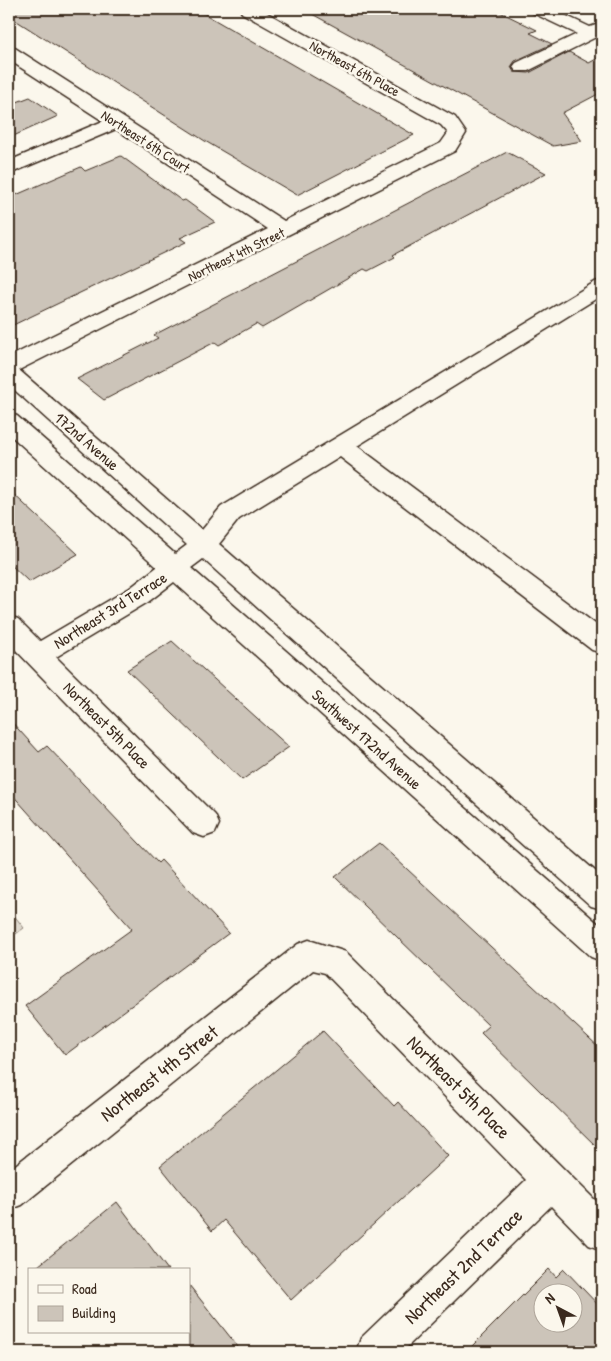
<svg xmlns="http://www.w3.org/2000/svg" width="611" height="1361" font-family="'Patrick Hand',sans-serif">
	<style>
		.green { fill: #dfd9ce; stroke: #8d8276 }
		.building { fill: #ccc4b9; stroke: #3b2a1e; fill-rule: evenodd }
		.lines { fill: none; stroke-linecap: round; stroke-linejoin: round }
		.minor-casing { stroke: #3b2a1e; stroke-width: 3 }
		.minor { fill: #fbf7ec; fill-rule: evenodd }
		.labels { text-anchor: middle; dominant-baseline: central; stroke-width: 5; stroke-linejoin: round; paint-order: stroke }
		.far-street-label { font-size: 14px; fill: #3b2a1e; stroke: #fbf7ec }
		.street-label { font-size: 16px; fill: #3b2a1e; stroke: #fbf7ec }
		.near-street-label { font-size: 19px; fill: #3b2a1e; stroke: #fbf7ec }
	</style>
	<rect width="100%" height="100%" fill="#fbf7ec"/>
	<filter id="ink" filterUnits="userSpaceOnUse"><feTurbulence type="fractalNoise" baseFrequency=".02" numOctaves="2"/><feDisplacementMap in="SourceGraphic" scale="10" xChannelSelector="R" yChannelSelector="G"/><feConvolveMatrix kernelMatrix="1 2 1 2 8 2 1 2 1" color-interpolation-filters="sRGB"/></filter>
	<g filter="url(#ink)">
		<path class="green" d="M9 909 24 928 9 939Z"/>
		<g class="building">
			<path d="M9 9H196L414 135 297 195 205 141 9 16Z"/>
			<path d="M303 9H494L537 30 530 33 552 44 515 61 511 67 514 72 529 73 569 52 589 63 602 56V92L562 113 582 141 553 146Z"/>
			<path d="M30 97 58 116 9 138V105Z"/>
			<path d="M507 152 546 173 393 255 395 257 368 271 364 269 262 328 256 324 219 345 215 342 104 400 77 379 158 338 154 335Z"/>
			<path d="M121 156 182 201 185 200 215 222 180 238 186 242 9 327V198L81 167 85 171Z"/>
			<path d="M9 490 78 554 29 582 9 563Z"/>
			<path d="M172 641 289 747 242 780 127 670Z"/>
			<path d="M9 719 39 752 47 746 158 863 161 860 229 933 65 1055 25 1006 132 929 9 791Z"/>
			<path d="M379 843 602 1050V1152L481 1033 489 1026 335 877Z"/>
			<path d="M323 1031 394 1106 398 1102 448 1156 291 1300 224 1220 212 1231 160 1166Z"/>
			<path d="M117 1202 168 1270H33L69 1241Z"/>
			<path d="M549 1269 556 1277 564 1269 602 1309V1352H466ZM544 1294H574V1324H544Z"/>
			<path d="M189 1285 242 1352H189Z"/>
		</g>
		<g class="lines">
			<defs>
				<g id="minor">
					<path d="M240 9H260L455 117 466 133 455 151 19 370 202 530 221 507 595 282 602 280V295L357 446 602 629V653L592 650 340 457 239 519 219 544 602 877V909L591 906 203 559 191 568 602 927V961L591 957 174 582 148 602 56 657 215 815 219 824 215 833 204 837 193 833 9 643V616L18 619 40 641 130 588 157 567 9 434V413L17 416 175 554 187 545 9 385V357L268 229 116 129 9 174V161L103 121 9 60V47L15 48 284 221 441 143 448 133 441 125 242 13Z"/>
					<path d="M531 9H552L590 27 602 23V34L528 71H516L513 67 516 63 577 34 533 13Z"/>
					<path d="M309 940 346 952 602 1207V1250L589 1245 551 1206 402 1352H356L361 1338 526 1180 325 973 313 970 22 1205 9 1210V1170L298 944Z"/>
				</g>
			</defs>
			<use href="#minor" class="minor-casing"/>
			<use href="#minor" class="minor"/>
		</g>
	</g>
	<g class="labels">
		<g class="far-street-label">
			<text transform="translate(355 68) rotate(29)">Northeast 6th Place</text>
			<text transform="translate(146 141) rotate(33)">Northeast 6th Court</text>
			<text transform="translate(236 254) rotate(-26)">Northeast 4th Street</text>
		</g>
		<g class="street-label">
			<text transform="translate(87 441) rotate(41)">172nd Avenue</text>
			<text transform="translate(110 610) rotate(-32)">Northeast 3rd Terrace</text>
			<text transform="translate(107 725) rotate(45)">Northeast 5th Place</text>
			<text transform="translate(367 739) rotate(42)">Southwest 172nd Avenue</text>
		</g>
		<g class="near-street-label">
			<text transform="translate(159 1073) rotate(-38)">Northeast 4th Street</text>
			<text transform="translate(459 1087) rotate(45)">Northeast 5th Place</text>
			<text transform="translate(463 1266) rotate(-44)">Northeast 2nd Terrace</text>
		</g>
	</g>
	<rect width="611" height="1361" fill="none" stroke="#fbf7ec" stroke-width="30"/>
	<rect x="15" y="15" width="581" height="1331" fill="none" stroke="#3b2a1e" stroke-width="2" filter="url(#ink)"/>
	<rect x="28" y="1268" width="162" height="65" fill="#fbf7ec" stroke="#aea59a"/>
	<rect x="38" y="1285" width="25" height="8" fill="#fbf7ec" stroke="#aea59a"/>
	<text x="72" y="1294" font-size="15" fill="#3b2a1e">Road</text>
	<rect x="38" y="1306" width="25" height="15" fill="#ccc4b9" stroke="#aea59a"/>
	<text x="72" y="1318" font-size="15" fill="#3b2a1e">Building</text>
	<g transform="translate(558 1308) rotate(319)"><circle r="24" fill="#fbf7ec" stroke="#aea59a"/>
	<path d="M0-4L9 19L0 12L-9 19Z" fill="#3b2a1e"/>
	<text y="-8" font-size="14" font-weight="bold" text-anchor="middle" fill="#3b2a1e">N</text>
	</g>
</svg>
